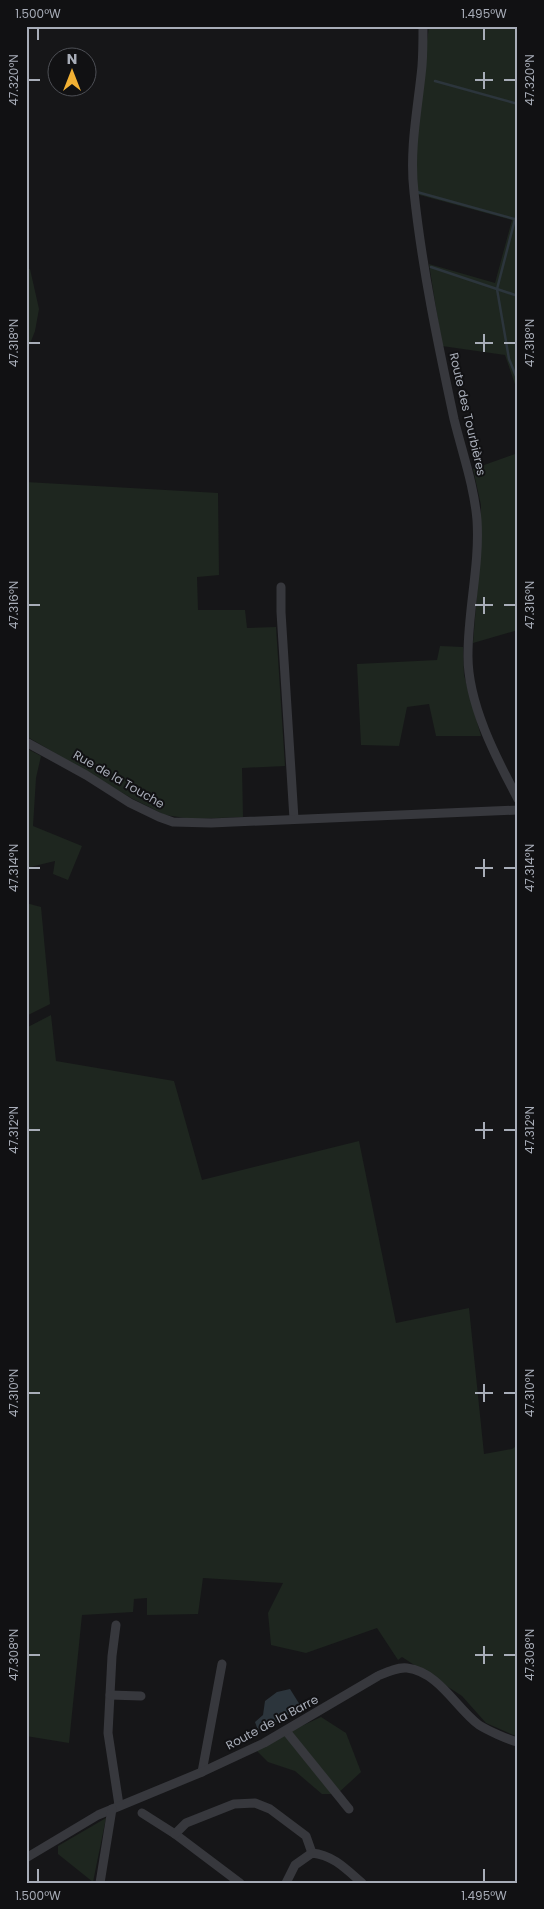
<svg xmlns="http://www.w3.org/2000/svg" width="544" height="1909" font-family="Poppins,sans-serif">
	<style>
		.green { fill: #1e261f }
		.water { fill: #2c353c }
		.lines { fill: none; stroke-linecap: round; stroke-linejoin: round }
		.stream { stroke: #2c353c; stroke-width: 2.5 }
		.minor { stroke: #37383d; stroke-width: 9 }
		.ticks { fill: none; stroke: #a8adb8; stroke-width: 2 }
		.labels { text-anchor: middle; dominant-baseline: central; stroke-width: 4; stroke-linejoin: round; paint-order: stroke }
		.street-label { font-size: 12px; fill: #a8adb8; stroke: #111113 }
		.neatline { fill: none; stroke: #a8adb8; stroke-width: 2 }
		.ticks-label { font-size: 12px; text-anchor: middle; fill: #a8adb8 }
	</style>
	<rect width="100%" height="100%" fill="#161618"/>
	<g class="green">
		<path d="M429 26H518V393L505 355 442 346 429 264 495 283 512 220 416 194 415 136Z"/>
		<path d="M26 268 30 269 39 309 35 331 26 354Z"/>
		<path d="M518 453V630L473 643 481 544V505L473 469Z"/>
		<path d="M26 482 218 493 219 575 197 577 198 610H245L247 628 276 627 285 766 242 768 243 817 192 819 165 815 131 798 26 736Z"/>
		<path d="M440 646 463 647 464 675 481 736H436L429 704 407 707 399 746 361 745 357 664 437 660Z"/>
		<path d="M26 748 41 756 36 778 33 826 82 846 68 880 53 874 55 861 26 868Z"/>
		<path d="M26 903 41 907 50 1004 26 1016Z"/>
		<path d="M51 1015 56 1061 174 1081 202 1180 359 1141 396 1323 469 1308 484 1454 512 1449 518 1445V1737L486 1723 462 1696 402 1657 398 1660 377 1628 306 1653 271 1645 268 1613 283 1583 203 1578 198 1614 147 1615V1598L134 1599 133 1612 82 1615 69 1743 26 1736V1028Z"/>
		<path d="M321 1717 346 1733 361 1772 337 1794H322L295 1771 268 1762 254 1748Z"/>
		<path d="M106 1818 93 1882 58 1854V1846Z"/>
	</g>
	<path class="water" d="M290 1689 300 1705 299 1708 259 1733 255 1722 263 1715 265 1701 277 1692Z"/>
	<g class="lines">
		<g class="stream">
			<path d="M435 81 518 104"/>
			<path d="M417 192 518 220"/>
			<path d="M515 219 497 289 509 359 518 381"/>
			<path d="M431 267 518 296"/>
		</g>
		<g class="minor">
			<path d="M423 26C423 39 423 53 422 66 418 108 409 149 414 192 422 268 438 344 454 419 462 452 474 485 477 520 480 564 468 610 468 654 467 702 496 758 518 799"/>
			<path d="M281 587V612L294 819"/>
			<path d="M26 742 86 775 130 803 159 817 173 822 211 823 518 810"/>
			<path d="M116 1625 112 1656 108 1733 119 1805"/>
			<path d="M110 1695 141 1696"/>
			<path d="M286 1731 349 1809"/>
			<path d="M202 1772 222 1664"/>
			<path d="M142 1813 175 1834 240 1883"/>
			<path d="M175 1834 186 1823 234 1804 255 1803 270 1809 306 1836 312 1853"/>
			<path d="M26 1858 98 1815 202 1772 264 1743 378 1676C387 1672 397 1667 407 1668 439 1672 456 1708 479 1725 487 1730 508 1740 518 1742"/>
			<path d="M100 1883 112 1809"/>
			<path d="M286 1883 295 1865 312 1853C333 1855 346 1869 362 1883"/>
		</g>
	</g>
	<path class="ticks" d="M38 28V40M484 28V40M484 72V89M28 80H40M475 80H493M504 80H516M484 334V352M28 343H40M475 343H493M504 343H516M484 597V614M28 605H40M475 605H493M504 605H516M484 859V877M28 868H40M475 868H493M504 868H516M484 1122V1139M28 1130H40M475 1130H493M504 1130H516M484 1384V1402M28 1393H40M475 1393H493M504 1393H516M484 1646V1664M28 1655H40M475 1655H493M504 1655H516M38 1869V1882M484 1869V1882"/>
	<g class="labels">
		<g class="street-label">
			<text transform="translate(468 414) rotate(77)">Route des Tourbières</text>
			<text transform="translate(119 779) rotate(30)">Rue de la Touche</text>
			<text transform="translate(272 1722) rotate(-28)">Route de la Barre</text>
		</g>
	</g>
	<rect width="544" height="1909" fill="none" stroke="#111113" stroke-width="55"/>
	<g transform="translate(72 72)"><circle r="24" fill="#111113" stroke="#4d4f55"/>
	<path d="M0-4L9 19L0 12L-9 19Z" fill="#f2b134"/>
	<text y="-8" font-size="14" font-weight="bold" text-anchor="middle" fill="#a8adb8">N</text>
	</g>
	<rect x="28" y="28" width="488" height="1854" class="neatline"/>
	<g class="ticks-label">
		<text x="38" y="18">1.500°W</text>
		<text x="484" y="18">1.495°W</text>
		<text transform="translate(14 80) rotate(-90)" y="4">47.320°N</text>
		<text transform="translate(530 80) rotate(-90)" y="4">47.320°N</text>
		<text transform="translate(14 343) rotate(-90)" y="4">47.318°N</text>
		<text transform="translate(530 343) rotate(-90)" y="4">47.318°N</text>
		<text transform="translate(14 605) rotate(-90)" y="4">47.316°N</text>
		<text transform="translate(530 605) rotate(-90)" y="4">47.316°N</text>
		<text transform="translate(14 868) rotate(-90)" y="4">47.314°N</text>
		<text transform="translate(530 868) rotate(-90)" y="4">47.314°N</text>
		<text transform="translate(14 1130) rotate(-90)" y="4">47.312°N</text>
		<text transform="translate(530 1130) rotate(-90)" y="4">47.312°N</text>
		<text transform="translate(14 1393) rotate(-90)" y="4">47.310°N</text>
		<text transform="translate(530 1393) rotate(-90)" y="4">47.310°N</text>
		<text transform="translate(14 1655) rotate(-90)" y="4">47.308°N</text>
		<text transform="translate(530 1655) rotate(-90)" y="4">47.308°N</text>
		<text x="38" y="1900">1.500°W</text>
		<text x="484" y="1900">1.495°W</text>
	</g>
</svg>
